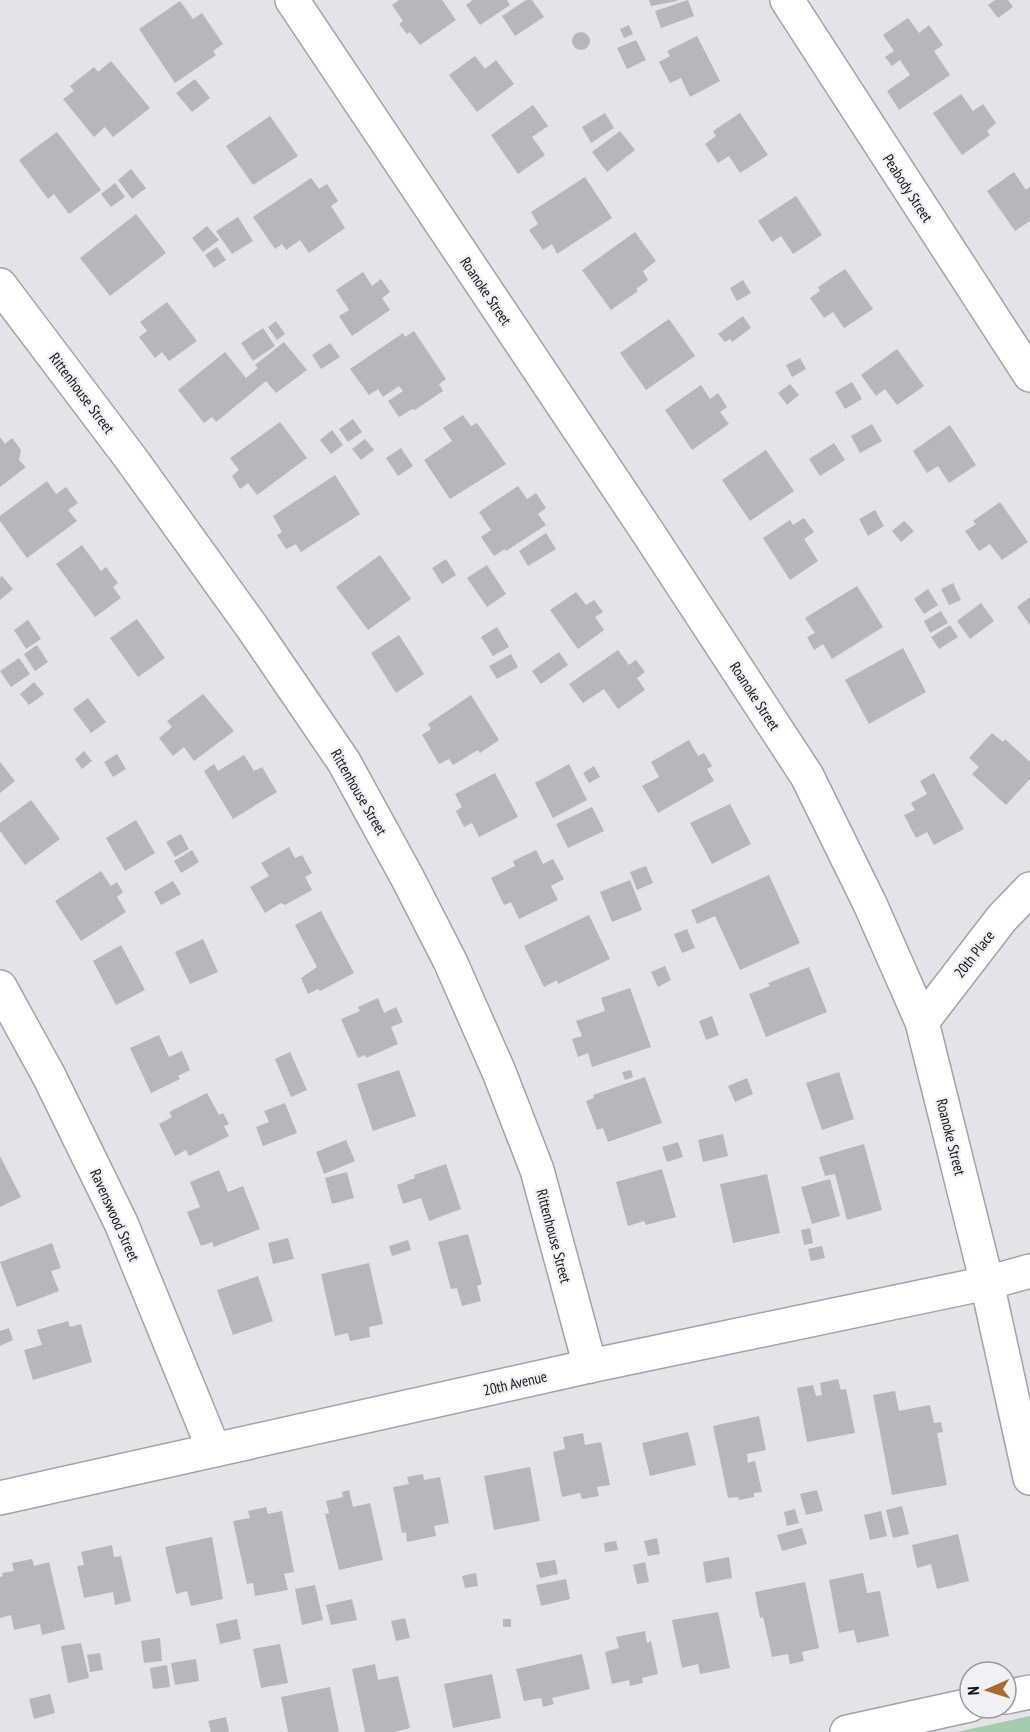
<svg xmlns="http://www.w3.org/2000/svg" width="1030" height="1732" font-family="'PT Sans Narrow',sans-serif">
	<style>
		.green { fill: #a5cbac }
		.building { fill: #b6b7bc }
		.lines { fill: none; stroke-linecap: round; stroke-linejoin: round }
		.minor-casing { stroke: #a2a2a7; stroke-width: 36 }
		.minor { stroke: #fff; stroke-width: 33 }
		.labels { text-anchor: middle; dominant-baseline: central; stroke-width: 4.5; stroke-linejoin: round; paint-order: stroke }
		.street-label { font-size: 15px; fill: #141416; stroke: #f0f1f6 }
	</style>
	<rect width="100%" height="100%" fill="#e3e3e9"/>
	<path class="green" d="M1030 1716V1732H957Z"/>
	<g class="building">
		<path d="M399 0H442L456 20 420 45 410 32 407 34 399 24 403 21 392 5Z"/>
		<path d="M473 0H507L510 5 480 25 466 5Z"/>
		<path d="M526 0H532L544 17 515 36 502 16Z"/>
		<path d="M649 0H677V1L651 6Z"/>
		<path d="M688 0 694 16 661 28 655 11Z"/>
		<path d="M995 0H1008L1013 7 998 18 988 5Z"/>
		<path d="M180 1 193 19 202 13 223 44 213 51 216 55 175 83 139 29Z"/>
		<path d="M908 18 919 33 929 25 943 45 934 51 950 75 899 110 887 91 910 75 900 60 892 66 885 57 894 51 883 35Z"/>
		<path d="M629 25 633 34 624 38 620 29Z"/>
		<circle cx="581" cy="41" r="9"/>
		<path d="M697 36 720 81 690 97 681 78 670 83 659 62 670 56 667 51Z"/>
		<path d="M636 40 646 60 627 69 617 48Z"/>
		<path d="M475 56 485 69 496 60 514 84 477 112 449 75Z"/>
		<path d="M111 61 150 108 113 137 105 127 94 137 63 99 74 91 70 86 94 67 98 72Z"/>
		<path d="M195 79 210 98 192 112 176 93Z"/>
		<path d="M961 94 973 111 983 104 996 123 987 131 990 135 962 155 933 113Z"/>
		<path d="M533 105 548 126 532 137 545 155 518 174 491 135Z"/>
		<path d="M605 113 614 128 591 143 582 127Z"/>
		<path d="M740 113 768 155 740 173 729 156 718 163 705 144 716 136 713 131Z"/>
		<path d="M270 116 298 156 253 185 226 146Z"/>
		<path d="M620 131 635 150 607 172 592 152Z"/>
		<path d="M57 132 101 190 69 214 54 194 48 199 19 160Z"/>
		<path d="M131 169 146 188 132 199 118 180Z"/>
		<path d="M1014 172 1026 190 1030 187V221L1015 231 987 191Z"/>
		<path d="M585 177 612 218 557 254 552 244 543 250 529 230 538 224 531 212Z"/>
		<path d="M311 178 319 189 327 184 338 201 331 206 345 228 309 253 300 240 286 250 282 244 275 249 253 217Z"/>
		<path d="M115 183 125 197 111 207 101 194Z"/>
		<path d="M796 196 822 235 793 254 781 236 772 242 758 221Z"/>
		<path d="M136 214 166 253 110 296 80 258Z"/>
		<path d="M238 217 253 241 232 254 216 231Z"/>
		<path d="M207 226 219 240 203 252 192 238Z"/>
		<path d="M635 232 656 261 643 271 648 280 636 289 638 291 611 310 582 270Z"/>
		<path d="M217 247 226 260 214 268 205 255Z"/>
		<path d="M845 269 873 309 844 328 833 312 824 318 810 298 820 291 818 287Z"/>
		<path d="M363 272 372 286 381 279 390 292 382 298 390 310 352 336 339 316 349 310 336 290Z"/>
		<path d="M743 280 751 293 737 301 730 288Z"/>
		<path d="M167 302 197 341 169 361 162 352 155 358 139 337 147 331 140 322Z"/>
		<path d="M743 316 751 328 732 342 730 339 725 342 718 334Z"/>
		<path d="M669 319 695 356 646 390 620 353Z"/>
		<path d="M276 321 285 334 277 340 268 327Z"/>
		<path d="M263 328 275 346 253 361 241 343Z"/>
		<path d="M414 331 446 379 439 384 443 391 415 410 412 409 399 417 388 401 403 391 399 386 383 397 378 389 369 395 350 369 403 333 405 337Z"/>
		<path d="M284 342 307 370 276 393 266 381 216 422 212 417 204 423 178 390 225 352 246 378 258 368 255 365Z"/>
		<path d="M330 343 340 357 321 369 312 355Z"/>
		<path d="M897 349 924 386 897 405 885 389 876 396 861 375Z"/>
		<path d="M800 358 806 369 792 377 786 365Z"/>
		<path d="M852 382 862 399 845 409 835 392Z"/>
		<path d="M790 384 799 395 787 405 778 393Z"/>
		<path d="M701 385 710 399 718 393 727 407 720 412 729 424 692 450 665 410Z"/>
		<path d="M463 415 471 426 477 423 506 464 450 499 424 460 452 441 443 428Z"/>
		<path d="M353 419 362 432 348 442 339 429Z"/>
		<path d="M280 422 307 458 257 495 248 483 240 489 232 476 239 470 230 458Z"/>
		<path d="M872 424 882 441 860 453 851 436Z"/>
		<path d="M950 425 976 465 949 483 938 466 927 473 913 451Z"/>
		<path d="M332 430 343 445 331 454 320 440Z"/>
		<path d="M0 437 5 444 12 438 21 450 19 460 26 467 0 487Z"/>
		<path d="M365 439 374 450 361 460 352 449Z"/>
		<path d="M834 443 845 460 820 476 809 459Z"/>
		<path d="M401 448 413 466 398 476 386 458Z"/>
		<path d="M766 450 794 491 750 521 722 480Z"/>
		<path d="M335 475 360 514 301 552 296 544 286 549 277 535 282 532 273 516Z"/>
		<path d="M47 481 56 494 66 487 78 503 68 510 77 521 27 558 0 521V516Z"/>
		<path d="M518 486 527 499 536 493 546 508 538 514 546 525 506 551 505 549 494 556 481 537 491 530 479 512Z"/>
		<path d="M1000 502 1028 542 1002 560 990 544 979 551 965 531 976 524 973 521Z"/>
		<path d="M875 510 884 526 868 536 859 519Z"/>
		<path d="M804 518 814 532 804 539 818 561 790 580 763 538 790 520 793 525Z"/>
		<path d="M904 521 914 531 901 542 892 531Z"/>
		<path d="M546 533 556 549 528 566 519 551Z"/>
		<path d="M82 545 101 571 106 567 118 583 113 587 121 598 95 617 56 564Z"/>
		<path d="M380 555 411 599 368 630 336 587Z"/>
		<path d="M446 559 456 575 442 584 432 568Z"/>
		<path d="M487 565 506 594 487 607 467 578Z"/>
		<path d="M2 576 13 589 0 600V578Z"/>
		<path d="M953 583 961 600 949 605 941 589Z"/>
		<path d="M857 586 883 627 832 659 823 644 814 650 807 637 815 633 805 618Z"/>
		<path d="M928 589 938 605 924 614 914 599Z"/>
		<path d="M576 592 586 605 594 600 603 612 595 617 604 630 578 649 550 610Z"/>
		<path d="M1030 597V625L1017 607Z"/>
		<path d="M981 603 994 621 970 639 957 621Z"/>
		<path d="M941 611 948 623 930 633 924 621Z"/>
		<path d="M137 619 165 658 138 677 110 638Z"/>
		<path d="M28 620 41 639 26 649 14 630Z"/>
		<path d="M950 625 958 637 939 649 931 637Z"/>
		<path d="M497 627 509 647 493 656 481 637Z"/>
		<path d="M399 635 424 674 396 693 371 653Z"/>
		<path d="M37 645 48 662 35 671 24 654Z"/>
		<path d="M903 648 926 692 869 724 845 680Z"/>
		<path d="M618 650 629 665 636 660 645 672 637 678 645 690 618 709 604 689 583 703 569 684Z"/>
		<path d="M559 652 568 665 541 684 532 671Z"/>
		<path d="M511 654 518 667 497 679 489 666Z"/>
		<path d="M19 658 30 674 11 687 0 671Z"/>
		<path d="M34 682 44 694 29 705 20 694Z"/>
		<path d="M203 694 234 731 194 761 184 747 173 756 159 738 172 727 167 721Z"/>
		<path d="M471 695 499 740 480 753 478 750 453 765 449 759 439 764 422 735 431 729 428 724Z"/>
		<path d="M88 698 106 722 91 733 73 709Z"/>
		<path d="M992 733 1003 742 1005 739 1030 762V779L1006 805 972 774 979 767 969 758Z"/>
		<path d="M689 740 698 756 704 753 712 766 707 769 714 781 658 813 642 786 659 777 651 762Z"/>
		<path d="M84 751 92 761 82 769 75 759Z"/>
		<path d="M117 754 126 769 113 777 104 762Z"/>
		<path d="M244 755 254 771 262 767 277 792 233 819 204 771 214 764 218 771Z"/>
		<path d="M0 762 15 781 0 793Z"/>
		<path d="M569 764 587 800 553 818 535 783Z"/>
		<path d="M594 766 600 777 589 783 583 773Z"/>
		<path d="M495 773 518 817 479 837 472 823 464 827 456 811 462 807 455 794Z"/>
		<path d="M934 773 964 829 934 845 927 832 916 838 904 815 915 810 911 803 927 794 920 781Z"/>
		<path d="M31 800 60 839 25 865 0 831V823Z"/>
		<path d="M730 804 751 844 712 864 690 823Z"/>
		<path d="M592 807 604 831 568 848 556 824Z"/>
		<path d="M136 820 155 853 125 871 106 838Z"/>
		<path d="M181 834 189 849 175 857 166 842Z"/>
		<path d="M289 847 295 858 302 855 312 873 305 877 312 890 285 905 281 903 265 913 250 887 269 876 261 863Z"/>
		<path d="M192 850 199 862 181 873 174 861Z"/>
		<path d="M536 850 543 864 553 859 564 879 551 886 558 900 519 919 511 902 504 905 491 878 515 866 513 861Z"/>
		<path d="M646 866 653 883 637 890 630 872Z"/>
		<path d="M101 871 111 886 117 882 123 892 117 897 126 912 81 941 55 901Z"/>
		<path d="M769 875 800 943 740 970 715 916 697 924 691 910Z"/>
		<path d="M630 880 642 910 612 922 600 892Z"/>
		<path d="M173 881 181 894 161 905 154 892Z"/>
		<path d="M321 911 354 973 320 991 318 989 308 994 301 978 317 967 295 925Z"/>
		<path d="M589 915 610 959 558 984 557 980 544 987 524 946Z"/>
		<path d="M687 929 695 948 682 953 674 934Z"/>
		<path d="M203 939 218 972 190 984 175 952Z"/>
		<path d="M121 945 145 990 116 1005 93 961Z"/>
		<path d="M665 966 671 980 658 987 651 972Z"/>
		<path d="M809 967 827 1012 766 1037 749 994 770 986 768 983Z"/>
		<path d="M630 988 651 1047 592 1067 588 1053 578 1057 572 1039 582 1036 576 1021 605 1011 601 998Z"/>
		<path d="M378 998 384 1013 396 1007 403 1022 391 1027 398 1044 366 1058 365 1055 358 1058 341 1019 360 1011 358 1007Z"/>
		<path d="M712 1016 719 1035 706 1040 699 1021Z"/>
		<path d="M159 1035 169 1057 182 1051 190 1070 178 1076 180 1079 151 1093 130 1048Z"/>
		<path d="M290 1052 307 1090 291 1097 275 1059Z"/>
		<path d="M399 1070 416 1116 373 1131 357 1084Z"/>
		<path d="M631 1070 633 1077 625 1080 622 1072Z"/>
		<path d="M839 1072 854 1119 822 1130 806 1083Z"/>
		<path d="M645 1077 662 1123 608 1142 603 1128 597 1130 586 1101 594 1098 593 1095Z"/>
		<path d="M747 1078 753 1094 735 1102 728 1086Z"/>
		<path d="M207 1093 219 1115 223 1113 229 1124 224 1126 229 1136 189 1156 186 1150 175 1156 159 1124 172 1117 169 1112Z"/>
		<path d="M285 1103 297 1133 263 1146 256 1127 269 1122 264 1111Z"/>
		<path d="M723 1134 728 1156 703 1162 698 1140Z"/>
		<path d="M346 1140 355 1161 324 1174 316 1152Z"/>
		<path d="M678 1142 683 1157 667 1162 662 1147Z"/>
		<path d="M864 1144 882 1210 847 1220 835 1174 825 1176 819 1157Z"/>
		<path d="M0 1156 21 1197 0 1207Z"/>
		<path d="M446 1164 461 1209 429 1221 421 1198 403 1204 397 1185 415 1178 414 1175Z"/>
		<path d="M662 1169 676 1217 646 1225 644 1221 628 1226 616 1182Z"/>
		<path d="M219 1170 228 1192 243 1186 260 1229 214 1247 212 1242 201 1246 187 1212 200 1207 190 1182Z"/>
		<path d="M347 1172 354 1198 332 1204 325 1178Z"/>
		<path d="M767 1174 780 1233 733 1243 720 1184Z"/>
		<path d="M830 1179 840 1216 812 1224 801 1187Z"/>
		<path d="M810 1228 813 1243 804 1245 801 1230Z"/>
		<path d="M468 1234 482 1284 477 1286 481 1301 462 1306 457 1288 451 1289 438 1242Z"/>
		<path d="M288 1238 294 1259 273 1264 268 1243Z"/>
		<path d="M408 1240 411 1250 392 1256 389 1246Z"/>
		<path d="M52 1243 61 1268 51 1271 59 1291 17 1307 0 1262Z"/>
		<path d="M822 1246 825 1258 811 1261 808 1249Z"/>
		<path d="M369 1263 383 1324 369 1327 370 1337 350 1341 348 1333 335 1336 321 1274Z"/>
		<path d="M258 1276 273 1321 233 1335 217 1290Z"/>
		<path d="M68 1321 70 1327 81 1324 92 1362 33 1380 24 1350 42 1345 37 1330Z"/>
		<path d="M9 1328 13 1340 0 1346V1331Z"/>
		<path d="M838 1379 841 1390 846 1389 855 1433 807 1442 797 1388 813 1385 816 1396 822 1395 820 1383Z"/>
		<path d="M895 1391 899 1411 930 1405 934 1423 941 1422 943 1432 937 1433 947 1485 892 1495 873 1395Z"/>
		<path d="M759 1416 766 1450 747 1454 748 1463 755 1461 762 1492 754 1493V1497L739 1500 738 1497 728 1498 713 1426Z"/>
		<path d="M688 1432 696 1465 650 1476 642 1443Z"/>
		<path d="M583 1433 585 1445 601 1442 610 1485 597 1487 599 1496 582 1499 580 1493 562 1497 553 1452 565 1449 563 1437Z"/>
		<path d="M530 1467 540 1521 494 1530 484 1476Z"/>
		<path d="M423 1474 424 1480 440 1477 449 1523 434 1526 436 1536 407 1542 406 1532 402 1533 393 1487 409 1484 407 1477Z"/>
		<path d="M349 1490 353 1507 370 1503 383 1560 339 1570 325 1514 329 1513 326 1501 343 1497 342 1492Z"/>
		<path d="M817 1490 823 1511 806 1515 800 1494Z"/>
		<path d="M902 1506 909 1534 893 1538 886 1510Z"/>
		<path d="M266 1507 268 1514 282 1511 294 1572 284 1574 288 1590 255 1596 253 1583 247 1584 233 1521 250 1518 248 1511Z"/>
		<path d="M795 1509 799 1523 787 1526 784 1512Z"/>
		<path d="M881 1511 887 1536 870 1540 864 1515Z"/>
		<path d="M802 1528 807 1544 782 1551 777 1535Z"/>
		<path d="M958 1534 969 1581 937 1589 931 1564 917 1568 912 1545Z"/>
		<path d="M212 1537 223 1599 191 1606 187 1591 176 1594 165 1547Z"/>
		<path d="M657 1538 660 1554 648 1556 644 1541Z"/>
		<path d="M616 1541 618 1550 605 1552 604 1543Z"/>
		<path d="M112 1545 114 1557 121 1556 131 1601 115 1605 113 1592 84 1598 77 1566 84 1565 81 1552Z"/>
		<path d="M729 1557 732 1578 706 1583 703 1562Z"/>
		<path d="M32 1559 34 1566 49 1562 65 1629 42 1635 40 1624 14 1630 11 1615 0 1618V1577L3 1576 2 1573 14 1571 12 1563Z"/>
		<path d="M555 1560 558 1574 540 1578 536 1563Z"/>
		<path d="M645 1562 649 1582 637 1584 633 1565Z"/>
		<path d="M476 1573 478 1586 465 1588 462 1576Z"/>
		<path d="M863 1573 867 1593 880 1591 889 1636 857 1643 854 1630 839 1633 829 1580Z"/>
		<path d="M566 1579 570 1599 541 1606 536 1585Z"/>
		<path d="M805 1582 819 1648 802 1652 804 1661 790 1664 788 1654 772 1657 763 1617 760 1618 755 1592Z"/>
		<path d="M315 1585 323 1620 302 1625 295 1589Z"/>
		<path d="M352 1599 357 1620 331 1625 326 1605Z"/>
		<path d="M718 1612 730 1668 700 1674 698 1664 682 1668 672 1620Z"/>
		<path d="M405 1618 410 1638 396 1641 391 1621Z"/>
		<path d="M237 1619 241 1639 220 1644 216 1624Z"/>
		<rect x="503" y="1619" width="8" height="8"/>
		<path d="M645 1631 647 1643 651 1641 658 1674 642 1678 643 1683 630 1686 629 1680 612 1684 605 1652 619 1648 616 1637Z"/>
		<path d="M160 1638 162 1661 144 1663 141 1641Z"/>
		<path d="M81 1643 89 1678 68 1683 61 1646Z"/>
		<path d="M280 1644 288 1683 261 1688 253 1649Z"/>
		<path d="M100 1653 103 1670 90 1672 87 1655Z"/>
		<path d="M582 1654 590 1689 552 1698 554 1704 543 1707 541 1698 524 1701 516 1669Z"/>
		<path d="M196 1659 199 1681 175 1685 171 1663Z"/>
		<path d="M375 1664 378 1680 398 1676 410 1728 394 1732H365L352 1669Z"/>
		<path d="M167 1665 170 1687 153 1689 150 1668Z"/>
		<path d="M492 1674 501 1718 453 1728 444 1684Z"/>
		<path d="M330 1687 339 1732H288L281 1697Z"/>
		<path d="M50 1694 55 1713 34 1719 29 1699Z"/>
		<path d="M226 1717 229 1732H211L208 1721Z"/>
	</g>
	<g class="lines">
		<defs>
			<g id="minor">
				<path d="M292 0 647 531 807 776 870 904 922 1022 987 1283 1030 1478"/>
				<path d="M787 0 1030 375"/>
				<path d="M0 285 132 460 252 627 344 762 407 877 450 961 499 1072 537 1170 590 1366"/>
				<path d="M0 987 49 1076 121 1223 214 1450"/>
				<path d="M922 1022 1002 918 1030 889"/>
				<path d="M0 1498 590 1366 987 1283 1030 1271"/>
				<path d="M1006 1697 1030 1692"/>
				<path d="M847 1732 970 1705"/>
			</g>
		</defs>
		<use href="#minor" class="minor-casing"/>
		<use href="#minor" class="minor"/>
	</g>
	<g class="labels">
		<g class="street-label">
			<text transform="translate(908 188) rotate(57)">Peabody Street</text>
			<text transform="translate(486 291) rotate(56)">Roanoke Street</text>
			<text transform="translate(82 393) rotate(53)">Rittenhouse Street</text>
			<text transform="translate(755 696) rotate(57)">Roanoke Street</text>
			<text transform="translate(359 792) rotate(60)">Rittenhouse Street</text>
			<text transform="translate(974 954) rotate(-52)">20th Place</text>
			<text transform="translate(951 1137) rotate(76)">Roanoke Street</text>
			<text transform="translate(115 1215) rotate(66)">Ravenswood Street</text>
			<text transform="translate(554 1236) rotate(75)">Rittenhouse Street</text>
			<text transform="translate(515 1383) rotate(-13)">20th Avenue</text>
		</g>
	</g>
	<g transform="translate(988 1690) rotate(267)"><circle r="28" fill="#f0f1f6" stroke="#98999c" stroke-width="1.5"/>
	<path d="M0-4.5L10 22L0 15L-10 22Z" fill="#aa6a32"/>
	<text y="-9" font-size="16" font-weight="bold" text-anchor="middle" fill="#141416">N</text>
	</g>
</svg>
